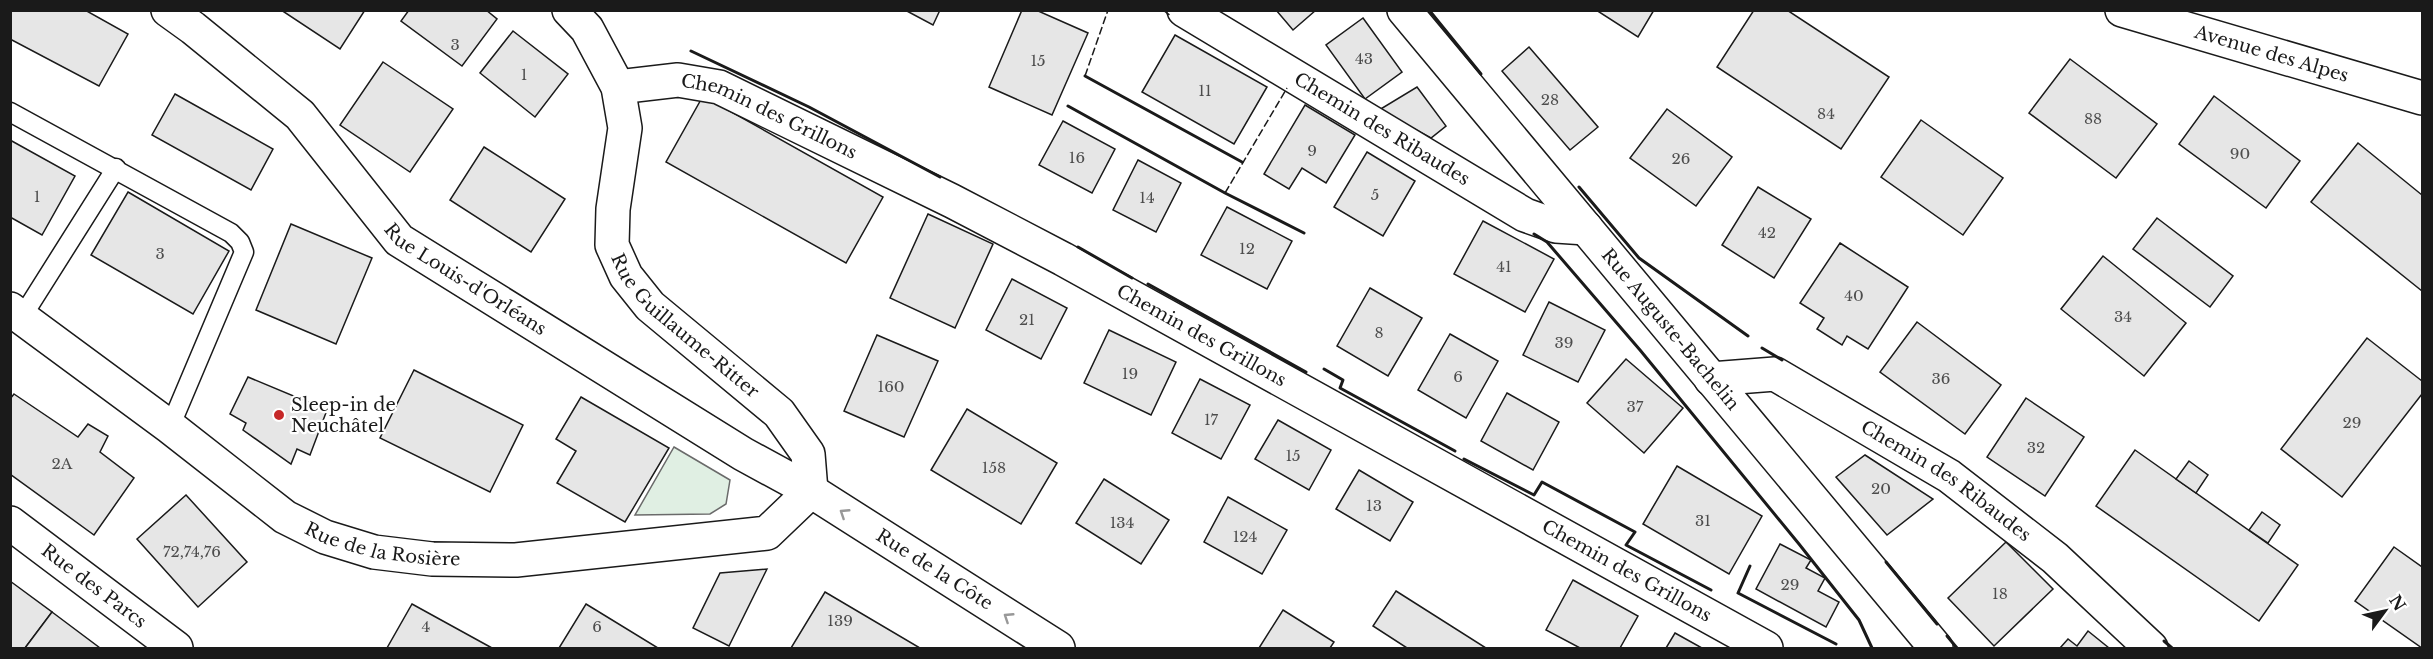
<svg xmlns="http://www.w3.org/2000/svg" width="2433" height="659" font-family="'Libre Baskerville',serif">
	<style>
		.green { fill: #e0efe3; stroke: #6a6a6a; stroke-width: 1.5 }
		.building { fill: #e6e6e6; stroke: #1a1a1a; stroke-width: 1.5 }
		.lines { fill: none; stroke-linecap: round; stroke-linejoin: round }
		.service-casing { stroke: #1a1a1a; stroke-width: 21 }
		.minor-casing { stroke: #1a1a1a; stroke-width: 36 }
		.tertiary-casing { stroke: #1a1a1a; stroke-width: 36 }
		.secondary-casing { stroke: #1a1a1a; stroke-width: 36 }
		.service { stroke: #fff; stroke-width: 18 }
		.minor { stroke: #fff; stroke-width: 33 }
		.tertiary { stroke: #fff; stroke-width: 33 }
		.secondary { stroke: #fff; stroke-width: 33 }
		.fence { stroke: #1a1a1a; stroke-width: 1.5; stroke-dasharray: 8 3; stroke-linecap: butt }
		.wall { stroke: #1a1a1a; stroke-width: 3 }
		.oneway { stroke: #989898 }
		.poi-dot { fill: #c62828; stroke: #fff; stroke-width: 2 }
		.labels { text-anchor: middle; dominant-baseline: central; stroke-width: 4.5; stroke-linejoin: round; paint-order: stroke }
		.number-label { font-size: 15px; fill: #4d4d4d }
		.street-label { font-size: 18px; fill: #1a1a1a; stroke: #fff }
		.poi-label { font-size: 18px; fill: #1a1a1a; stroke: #fff; text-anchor: start }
	</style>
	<rect width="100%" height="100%" fill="#fff"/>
	<path class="green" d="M674 447 730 480 726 504 710 514 635 515Z"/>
	<g class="building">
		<path d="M10 10H85L128 34 99 86 10 39Z"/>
		<path d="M281 10H365L340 49Z"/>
		<path d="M409 10H486L497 19 462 66 401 21Z"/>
		<path d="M905 10H940L933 25Z"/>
		<path d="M1022 10H1036L1088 33 1052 115 989 87Z"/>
		<path d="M1276 10H1316L1293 30Z"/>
		<path d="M1596 10H1654L1638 37Z"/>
		<path d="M1754 10H1787L1889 77 1841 149 1717 67Z"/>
		<path d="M1363 18 1402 72 1365 99 1326 45Z"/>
		<path d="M513 31 568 74 535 117 480 73Z"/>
		<path d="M1175 35 1267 87 1234 144 1142 92Z"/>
		<path d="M1529 47 1598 127 1570 150 1502 71Z"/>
		<path d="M2070 59 2157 124 2116 178 2029 113Z"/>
		<path d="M383 62 453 109 410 172 340 125Z"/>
		<path d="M1417 87 1446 126 1431 138 1379 110Z"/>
		<path d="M175 94 273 149 251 190 152 135Z"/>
		<path d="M703 96 883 197 846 263 666 162Z"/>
		<path d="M2214 96 2300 161 2266 208 2179 144Z"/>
		<path d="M1305 105 1355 135 1326 183 1302 168 1289 189 1264 174Z"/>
		<path d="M1667 109 1732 157 1696 206 1630 158Z"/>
		<path d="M1921 120 2003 178 1963 235 1881 177Z"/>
		<path d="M1063 121 1115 149 1092 193 1039 165Z"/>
		<path d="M10 140 75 176 42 235 10 217Z"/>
		<path d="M2358 143 2422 195V291L2311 202Z"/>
		<path d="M484 147 565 199 531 252 450 200Z"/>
		<path d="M1367 152 1415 181 1383 236 1334 207Z"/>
		<path d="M1138 160 1181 183 1156 232 1113 210Z"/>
		<path d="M1758 187 1811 219 1774 278 1722 245Z"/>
		<path d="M128 192 229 251 193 314 91 255Z"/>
		<path d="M1227 207 1292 241 1267 289 1201 255Z"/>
		<path d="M928 214 993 244 955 328 890 298Z"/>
		<path d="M2157 218 2233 276 2210 307 2133 249Z"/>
		<path d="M1483 221 1554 259 1525 312 1454 274Z"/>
		<path d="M291 224 372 258 336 344 256 310Z"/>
		<path d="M1840 243 1908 287 1868 349 1847 336 1842 345 1817 329 1824 318 1800 303Z"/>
		<path d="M2103 256 2186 323 2144 376 2061 309Z"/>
		<path d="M1012 279 1067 308 1041 359 986 330Z"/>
		<path d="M1370 288 1422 318 1388 376 1337 346Z"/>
		<path d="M1549 302 1605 330 1578 382 1523 355Z"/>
		<path d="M1917 322 2001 385 1965 434 1880 372Z"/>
		<path d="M1109 330 1176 362 1151 415 1084 383Z"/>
		<path d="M1450 334 1498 361 1466 418 1418 390Z"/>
		<path d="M877 335 938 361 904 437 844 411Z"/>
		<path d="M2367 338 2422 381V394L2342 497 2281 449Z"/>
		<path d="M1626 359 1683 408 1644 453 1587 403Z"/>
		<path d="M414 370 523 425 490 492 380 438Z"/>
		<path d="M248 377 327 410 310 455 297 449 291 464 243 430 246 423 230 414Z"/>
		<path d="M1200 379 1250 405 1221 459 1172 433Z"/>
		<path d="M1507 393 1559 422 1533 470 1481 441Z"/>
		<path d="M14 394 78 437 88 424 108 436 100 452 134 478 94 535 10 474V399Z"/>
		<path d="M581 397 669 448 625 522 557 483 576 451 556 439Z"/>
		<path d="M2026 398 2084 437 2045 496 1987 457Z"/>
		<path d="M967 409 1057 463 1021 524 931 470Z"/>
		<path d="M1278 420 1331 450 1309 490 1255 459Z"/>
		<path d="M2135 450 2298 565 2259 621 2096 506Z"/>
		<path d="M1865 455 1933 499 1887 535 1836 477Z"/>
		<path d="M2189 461 2208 475 2196 493 2176 479Z"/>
		<path d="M1677 466 1762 516 1729 574 1643 524Z"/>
		<path d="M1359 470 1413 502 1390 541 1336 509Z"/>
		<path d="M1104 479 1169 520 1141 564 1076 523Z"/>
		<path d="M186 495 247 562 198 607 137 539Z"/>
		<path d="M1228 497 1287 530 1262 574 1204 542Z"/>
		<path d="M2262 512 2280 525 2268 543 2249 530Z"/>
		<path d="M2006 542 2053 589 1994 646 1948 598Z"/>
		<path d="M1780 544 1811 560 1806 568 1825 578 1818 591 1839 602 1826 627 1756 589Z"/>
		<path d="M2394 547 2422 567V648L2355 601Z"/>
		<path d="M767 569 729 646 693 628 720 573Z"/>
		<path d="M1573 580 1638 616 1620 648H1580L1546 630Z"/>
		<path d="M10 581 52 612 25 648H10Z"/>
		<path d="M1396 591 1486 648H1407L1373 626Z"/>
		<path d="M825 592 920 648H791Z"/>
		<path d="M412 604 492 648H387Z"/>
		<path d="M586 604 658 648H559Z"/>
		<path d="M1283 610 1334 642 1330 648H1259Z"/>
		<path d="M52 612 100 648H25Z"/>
		<path d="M2088 631 2109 648H2060L2068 639 2077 646Z"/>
		<path d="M1675 633 1702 648H1666Z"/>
	</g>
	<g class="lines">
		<defs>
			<g id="service">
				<path d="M10 112 231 233 240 242 244 252 170 427"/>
				<path d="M22 317 116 168"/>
			</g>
			<g id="minor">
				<path id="s1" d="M168 10 193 28 300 115 399 240 743 454 811 491 1058 648"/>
				<path id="s2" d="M569 10 587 29 618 87 625 128 613 209 612 245 626 276 650 306 779 413 808 454 811 491"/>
				<path id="s3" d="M1184 10 1525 215 1556 226 1586 228"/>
				<path id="s4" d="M618 87 678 80 719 87 952 201 1063 259 1766 648"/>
				<path id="s5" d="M10 309 170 427 285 517 325 537 374 552 432 559 516 560 767 533 811 491"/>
				<path id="s6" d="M1711 379 1775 374 1949 476 2055 558 2151 648"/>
			</g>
			<g id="tertiary">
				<path id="s7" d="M1404 10 1936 648"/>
			</g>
			<g id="secondary">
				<path id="s8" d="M2122 10 2422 98"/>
				<path id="s9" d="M10 523 176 648"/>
			</g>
		</defs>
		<use href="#service" class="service-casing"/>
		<use href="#minor" class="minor-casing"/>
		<use href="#tertiary" class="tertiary-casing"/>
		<use href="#secondary" class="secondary-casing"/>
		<use href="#service" class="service"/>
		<use href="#minor" class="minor"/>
		<use href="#tertiary" class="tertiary"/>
		<use href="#secondary" class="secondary"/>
		<g class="fence">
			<path d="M1163 10 1171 16"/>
			<path d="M1085 76 1108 10"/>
			<path d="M1225 193 1287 88"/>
		</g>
		<g class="wall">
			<path d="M1429 10 1481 74"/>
			<path d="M691 51 809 107 940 177"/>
			<path d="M1085 76 1242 162"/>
			<path d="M1068 106 1225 193 1304 233"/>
			<path d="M1579 187 1639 258 1748 336"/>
			<path d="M1534 234 1547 242 1640 350 1799 544 1859 620 1872 648"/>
			<path d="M1078 247 1132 278"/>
			<path d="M1148 284 1306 372"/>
			<path d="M1762 348 1782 360"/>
			<path d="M1324 369 1343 380 1340 388 1455 451"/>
			<path d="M1464 459 1534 495 1542 482 1635 532 1626 545 1711 590"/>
			<path d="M1886 562 1937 624"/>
			<path d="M1750 566 1738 593 1836 644"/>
			<path d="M1947 636 1957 648"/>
			<path d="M2164 641 2172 648"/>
		</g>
	</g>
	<defs><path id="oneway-chevron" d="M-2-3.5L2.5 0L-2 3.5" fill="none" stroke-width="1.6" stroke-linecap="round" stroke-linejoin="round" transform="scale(1.5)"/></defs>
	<g class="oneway">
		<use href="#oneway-chevron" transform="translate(844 513) rotate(-147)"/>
		<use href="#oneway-chevron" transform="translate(1008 617) rotate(-147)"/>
	</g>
	<circle class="poi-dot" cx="279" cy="415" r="6"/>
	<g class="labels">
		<g class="number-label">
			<text x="455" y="44">3</text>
			<text x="1364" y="58">43</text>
			<text x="1038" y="60">15</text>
			<text x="524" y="74">1</text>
			<text x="1205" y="90">11</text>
			<text x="1550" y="99">28</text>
			<text x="1826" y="113">84</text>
			<text x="2093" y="118">88</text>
			<text x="1312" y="150">9</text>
			<text x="2240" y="153">90</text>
			<text x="1077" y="157">16</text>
			<text x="1681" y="158">26</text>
			<text x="1375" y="194">5</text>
			<text x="37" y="196">1</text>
			<text x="1147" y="197">14</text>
			<text x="1767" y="232">42</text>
			<text x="1247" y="248">12</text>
			<text x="160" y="253">3</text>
			<text x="1504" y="266">41</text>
			<text x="1854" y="295">40</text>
			<text x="2123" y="316">34</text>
			<text x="1027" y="319">21</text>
			<text x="1379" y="332">8</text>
			<text x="1564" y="342">39</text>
			<text x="1130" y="373">19</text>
			<text x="1458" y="376">6</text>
			<text x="1941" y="378">36</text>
			<text x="891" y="386">160</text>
			<text x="1635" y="406">37</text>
			<text x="1211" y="419">17</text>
			<text x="2352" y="422">29</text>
			<text x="2036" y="447">32</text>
			<text x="1293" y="455">15</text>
			<text x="62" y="463">2A</text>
			<text x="994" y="467">158</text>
			<text x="1881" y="488">20</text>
			<text x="1374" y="505">13</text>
			<text x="1703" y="520">31</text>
			<text x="1122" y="522">134</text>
			<text x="1245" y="536">124</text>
			<text x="192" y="551">72,74,76</text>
			<text x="1790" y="584">29</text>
			<text x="2000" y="593">18</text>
			<text x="840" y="620">139</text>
			<text x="426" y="626">4</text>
			<text x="597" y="626">6</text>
		</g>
		<g class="street-label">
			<text stroke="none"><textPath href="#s8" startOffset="156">Avenue des Alpes</textPath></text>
			<text stroke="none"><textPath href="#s4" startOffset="159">Chemin des Grillons</textPath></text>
			<text stroke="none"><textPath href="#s3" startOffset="231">Chemin des Ribaudes</textPath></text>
			<text stroke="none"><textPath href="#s1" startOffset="405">Rue Louis-d'Orléans</textPath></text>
			<text stroke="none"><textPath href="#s2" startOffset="362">Rue Guillaume-Ritter</textPath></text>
			<text stroke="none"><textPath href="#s7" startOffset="416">Rue Auguste-Bachelin</textPath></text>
			<text stroke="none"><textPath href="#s4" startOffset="645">Chemin des Grillons</textPath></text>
			<text stroke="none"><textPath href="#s6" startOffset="266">Chemin des Ribaudes</textPath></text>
			<text stroke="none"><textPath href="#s5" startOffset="448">Rue de la Rosière</textPath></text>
			<text stroke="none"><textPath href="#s1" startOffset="957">Rue de la Côte</textPath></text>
			<text stroke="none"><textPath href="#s4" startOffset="1131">Chemin des Grillons</textPath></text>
			<text stroke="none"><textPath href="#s9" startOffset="105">Rue des Parcs</textPath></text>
		</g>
		<g class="poi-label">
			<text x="291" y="405">Sleep-in de<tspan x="291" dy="21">Neuchâtel</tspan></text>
		</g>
	</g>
	<rect width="2433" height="659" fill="none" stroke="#1a1a1a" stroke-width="24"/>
	<g transform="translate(2385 611) rotate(57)" stroke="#ffffff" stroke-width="4.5" paint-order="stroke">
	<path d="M0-4.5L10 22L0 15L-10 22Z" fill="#1a1a1a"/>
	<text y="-9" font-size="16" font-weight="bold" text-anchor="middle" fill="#1a1a1a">N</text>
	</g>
</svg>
